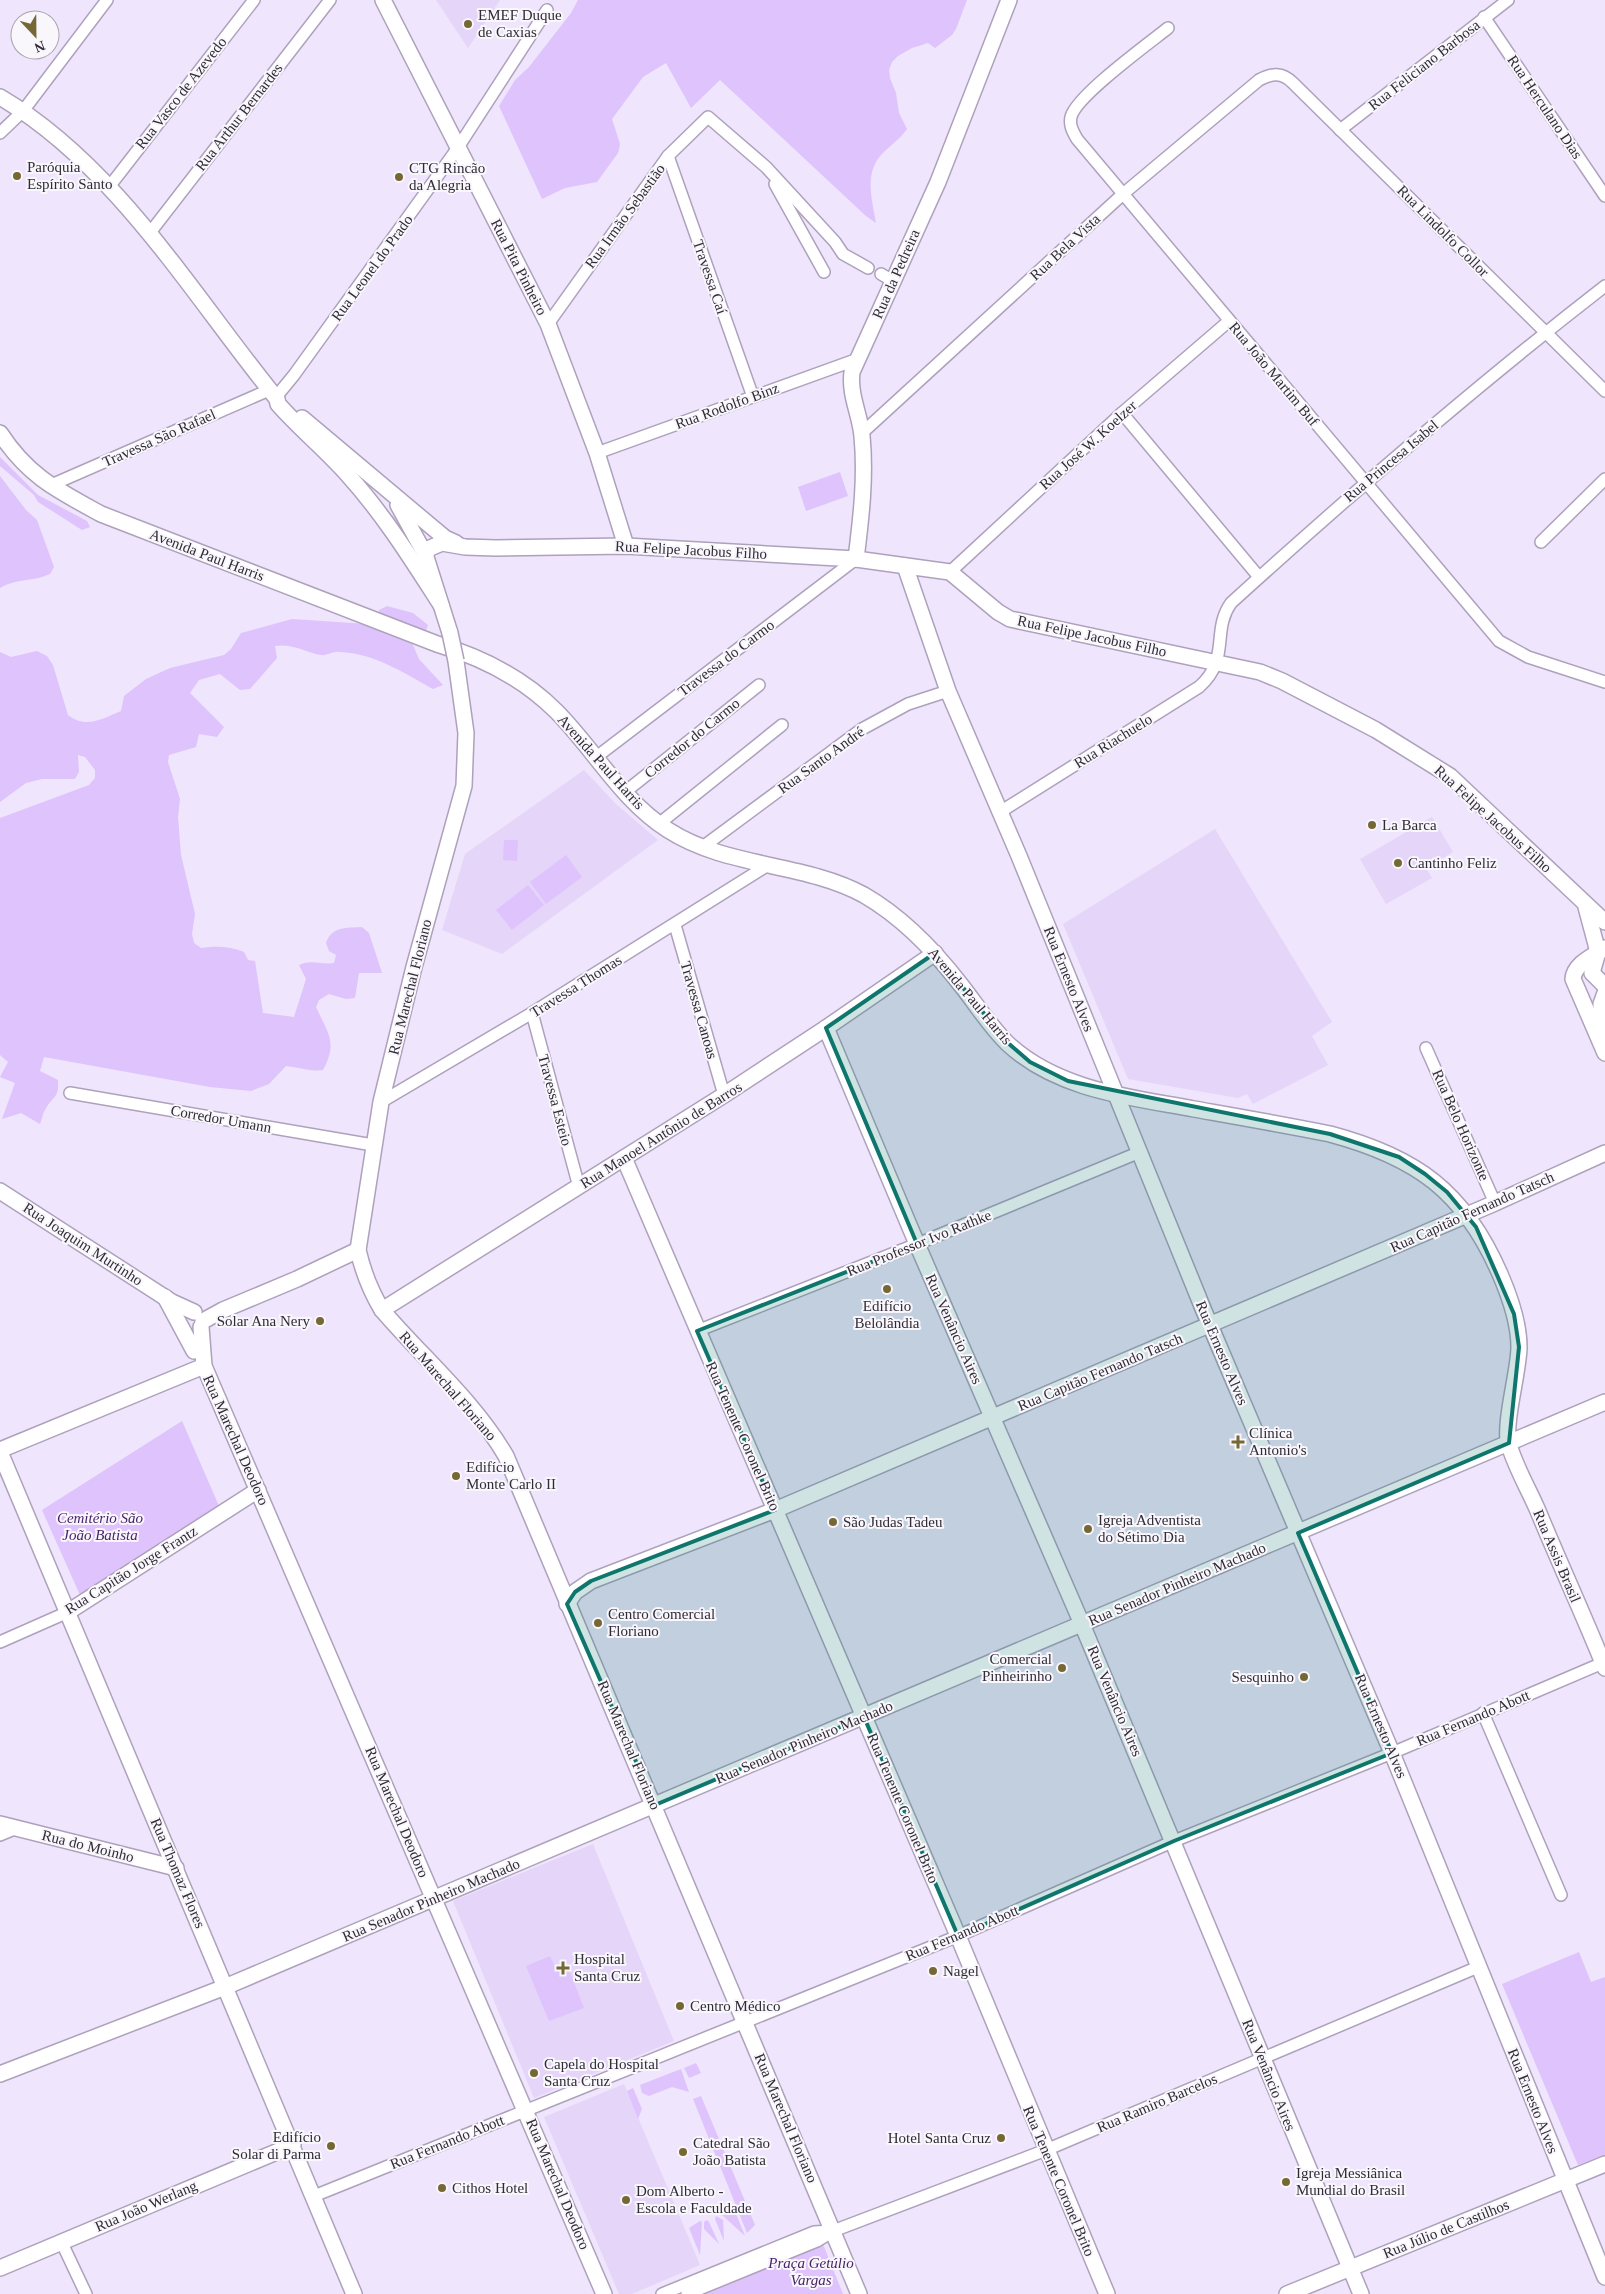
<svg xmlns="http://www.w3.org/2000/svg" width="1605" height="2294" font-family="Georgia,serif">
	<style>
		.built { fill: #e5d5f9 }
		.green { fill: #dec3fd }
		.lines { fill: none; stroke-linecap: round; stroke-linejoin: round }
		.street-casing { stroke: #aea1bc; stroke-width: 14 }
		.secondary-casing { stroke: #aea1bc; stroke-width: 18 }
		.street { stroke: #fff; stroke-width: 11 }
		.secondary { stroke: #fff; stroke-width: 15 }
		.secondary-bridge-casing { stroke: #aea1bc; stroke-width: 18; stroke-linecap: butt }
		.secondary-bridge { stroke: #fff; stroke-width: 15 }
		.marked { fill: #0f766e; fill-opacity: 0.2; stroke: #0f766e; stroke-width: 4; stroke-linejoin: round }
		.poi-dot { fill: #756835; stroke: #f9f6fc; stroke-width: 2 }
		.labels { text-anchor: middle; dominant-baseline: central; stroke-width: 4; stroke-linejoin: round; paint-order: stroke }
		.poi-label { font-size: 15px; fill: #302c36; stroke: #f9f6fc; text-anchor: start }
		.street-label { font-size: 15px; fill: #302c36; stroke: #f9f6fc }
		.park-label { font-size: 15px; font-style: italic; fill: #492469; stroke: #f9f6fc }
	</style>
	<rect width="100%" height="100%" fill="#efe5fc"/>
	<g class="built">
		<path d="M436 0H500L468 48Z"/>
		<path d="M584 770 616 804 658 840 502 954 442 930 465 854Z"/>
		<path d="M1432 817 1453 852 1426 868 1432 878 1386 904 1360 859Z"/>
		<path d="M1215 829 1332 1022 1312 1036 1328 1065 1253 1104 1247 1094 1238 1098 1128 1079 1063 924Z"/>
		<path d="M593 1844 674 2041 534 2098 453 1901Z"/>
		<path d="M624 2084 700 2265 632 2294H619L544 2117Z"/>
	</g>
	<g class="green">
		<path d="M578 0H967L956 29 952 35 935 48 928 43 912 48 898 56 892 62 889 70 890 78 896 93 899 113 907 129C900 139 892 144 884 152 863 171 872 199 876 223L866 216 720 80 691 108 666 63 643 77 612 119 620 144 618 153 597 182 565 188 542 199 499 106 515 80 529 67 571 13Z"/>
		<path d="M0 457 38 495 87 521 90 527 82 530 38 502 34 495 0 466Z"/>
		<path d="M840 472 848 496 806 511 798 487Z"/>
		<path d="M0 476 26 510 37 520 54 567 50 574C32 582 17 578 0 588Z"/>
		<path d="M373 499 406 527 428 569Z"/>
		<path d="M387 606 413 613 428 625 425 633 409 636 419 659 443 685 433 689C404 673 374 653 340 652 333 651 327 656 321 655 305 652 292 643 275 646L277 658 250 689 240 690 220 674 199 680 190 693 224 727 217 737 199 734 196 747 169 755 168 762 180 799 178 817 181 855 195 914 192 934 194 943 201 948C217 946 229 946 244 952L248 960 255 961 263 1013 294 1017 306 979 299 965C311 959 321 965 334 963L336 955 329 951 326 943C332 926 346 928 362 927L369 933 382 973H359L355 998 346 999 329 994 319 1000 316 1007C328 1034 338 1042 323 1070 312 1072 297 1067 286 1066L269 1084 251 1091 210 1087 44 1057 40 1071 58 1080C59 1098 54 1095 46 1108 43 1112 42 1119 40 1124L21 1113 2 1119 15 1083 0 1077 8 1062 0 1055V818L89 785 95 778V770L85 757 78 755 79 772 75 779H42L26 783 0 802V652L11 657 37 651 47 656 53 665 68 715C86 729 102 719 121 711L124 696 146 679 170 668 224 655 231 649 241 633 292 619 382 625 379 619V610Z"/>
		<path d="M504 840H518L517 861 503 860Z"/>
		<path d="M566 855 582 877 546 904 530 882Z"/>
		<path d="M528 885 544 905 512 930 496 910Z"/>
		<path d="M182 1421 219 1506 80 1595 42 1510Z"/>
		<path d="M1579 1952 1591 1982 1605 1977V2155L1578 2165 1502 1984Z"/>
		<path d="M550 1956 557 1971 568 1967 584 2008 549 2021 526 1966Z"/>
		<path d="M696 2063 701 2073 689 2078 684 2068Z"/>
		<path d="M681 2069 689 2092 672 2087 649 2096 642 2093 640 2085Z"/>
		<path d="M633 2088 642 2109 638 2119 627 2091Z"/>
		<path d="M701 2096 755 2225 747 2233 693 2099Z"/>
		<path d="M731 2208 734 2209 745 2236 720 2213Z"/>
		<path d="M716 2216 723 2220 724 2241 715 2219Z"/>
		<path d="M707 2220 709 2222 719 2244 704 2229V2222Z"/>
		<path d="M700 2221 702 2222 700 2255 689 2228Z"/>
		<path d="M823 2244 843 2294H704Z"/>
	</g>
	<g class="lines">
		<defs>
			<g id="street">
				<path d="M1484 17 1605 196"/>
				<path d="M1168 28C1148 44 1076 96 1071 117 1069 125 1073 132 1077 139L1499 641 1528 657 1605 682"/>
				<path d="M1340 130 1508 0"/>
				<path d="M0 133 23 111 107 0"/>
				<path d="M668 156 753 397"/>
				<path d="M775 184 824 272"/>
				<path d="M109 187 254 0"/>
				<path d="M149 234 330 0"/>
				<path d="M881 274 893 281"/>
				<path d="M548 324 668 156 708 117 766 167 835 242 843 254 868 268"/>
				<path d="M276 397 294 375 457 149 547 10"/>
				<path d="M1122 413 1259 577"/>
				<path d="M862 433 1123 194 1259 80C1272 73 1282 72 1293 83L1605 391"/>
				<path d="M597 453 858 359"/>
				<path d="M49 486 269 390"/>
				<path d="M1541 542 1605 479"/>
				<path d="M950 572 1122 413 1229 321"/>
				<path d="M595 758 856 559"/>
				<path d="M625 792 759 685"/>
				<path d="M1000 812 1199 687C1231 659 1211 631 1231 603 1352 493 1476 386 1605 286"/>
				<path d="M660 823 782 725"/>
				<path d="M704 846 862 729 908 704 948 691"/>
				<path d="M675 925 724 1095"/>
				<path d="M532 1013 579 1187"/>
				<path d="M1426 1048 1495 1203"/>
				<path d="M70 1093 373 1145"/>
				<path d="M381 1102 532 1013 768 865"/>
				<path d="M697 1331 917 1244 1140 1152"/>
				<path d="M0 1642 68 1612"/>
				<path d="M1483 1713 1561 1895"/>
				<path d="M0 1835 17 1828"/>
				<path d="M314 2196 958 1936 1174 1841 1392 1753 1605 1662"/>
				<path d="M61 2241 86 2294"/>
				<path d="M662 2294 814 2232 831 2231"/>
				<path d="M687 2294 817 2241 833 2231 1046 2150 1478 1967"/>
			</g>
			<g id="secondary">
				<path d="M383 0 548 324 597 453 626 546"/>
				<path d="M0 97C117 166 193 296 277 399L278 404C300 429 326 450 348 475 384 515 412 560 441 605"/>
				<path d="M302 418 445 538 456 543"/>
				<path d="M0 433C28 476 57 490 101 514L437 644C481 657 522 677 556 711 594 749 621 800 668 830 727 868 803 862 864 895 902 917 934 950 961 985 976 1004 989 1025 1007 1043 1057 1090 1129 1097 1194 1109 1239 1117 1285 1125 1330 1134 1416 1157 1464 1191 1500 1274 1510 1297 1519 1323 1519 1347 1519 1371 1503 1425 1509 1445 1516 1468 1529 1490 1538 1511 1560 1564 1584 1616 1605 1668"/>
				<path d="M398 505 425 554 450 633"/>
				<path d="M425 554 430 548 442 543 465 547 496 548 626 546 856 559 950 572 998 612 1010 619 1260 672 1282 681 1376 730 1450 776 1605 922"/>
				<path d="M856 559C861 518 866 478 862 436 860 414 849 395 852 372L938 182 1009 0"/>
				<path d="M905 566 948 691 1019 856 1204 1311 1392 1753 1605 2277"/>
				<path d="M456 661 466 733 464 786 414 967 381 1102 358 1250C363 1272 370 1290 382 1310 423 1358 474 1401 506 1456L859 2294"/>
				<path d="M1586 907 1598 952 1592 973 1605 986"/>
				<path d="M1605 948C1593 956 1574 964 1573 979L1605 1053"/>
				<path d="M826 1028 917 1244 1082 1624 1361 2294"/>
				<path d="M1601 1038V1004L1605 993"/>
				<path d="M624 1158 953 1924 1107 2294"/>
				<path d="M0 1191 172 1302 194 1312"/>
				<path d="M165 1297 194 1351"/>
				<path d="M382 1310 724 1095 826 1028 935 953"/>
				<path d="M203 1321 223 1310 297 1279 358 1250"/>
				<path d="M201 1327 204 1366 604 2294"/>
				<path d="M0 1450 204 1366"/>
				<path d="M0 1452 354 2294"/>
				<path d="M567 1604 575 1592 591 1581 775 1510 1495 1203 1605 1153"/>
				<path d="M68 1612 258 1490"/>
				<path d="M0 1824 176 1868"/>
				<path d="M0 2074 225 1987 1605 1402"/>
				<path d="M0 2268 293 2145"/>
				<path d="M1287 2294 1605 2164"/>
			</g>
		</defs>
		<use href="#street" class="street-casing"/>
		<use href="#secondary" class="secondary-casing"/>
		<use href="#street" class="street"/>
		<use href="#secondary" class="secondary"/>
		<defs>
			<path id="secondary-bridge" d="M450 633 456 661"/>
		</defs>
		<use href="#secondary-bridge" class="secondary-bridge-casing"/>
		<use href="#secondary-bridge" class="secondary-bridge"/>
	</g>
	<path class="marked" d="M935 953 1008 1043 1030 1062 1068 1081 1330 1134 1399 1157 1425 1174 1447 1192 1476 1227 1514 1314 1519 1347 1509 1443 1298 1533 1392 1753 1174 1841 958 1936 864 1717 655 1805 567 1604 575 1592 591 1581 775 1510 697 1331 917 1244 826 1028Z"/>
	<g class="poi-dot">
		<circle cx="468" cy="24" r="5"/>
		<circle cx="17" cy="176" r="5"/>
		<circle cx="399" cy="177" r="5"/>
		<circle cx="1372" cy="825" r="5"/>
		<circle cx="1398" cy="863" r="5"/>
		<circle cx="887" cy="1289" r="5"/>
		<circle cx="320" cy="1321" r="5"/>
		<path d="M1235.5 1434.5h5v5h5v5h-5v5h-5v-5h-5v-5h5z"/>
		<circle cx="456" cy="1476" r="5"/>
		<circle cx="833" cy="1522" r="5"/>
		<circle cx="1088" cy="1529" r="5"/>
		<circle cx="598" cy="1623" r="5"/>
		<circle cx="1062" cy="1668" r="5"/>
		<circle cx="1304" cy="1677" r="5"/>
		<path d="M560.5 1960.5h5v5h5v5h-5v5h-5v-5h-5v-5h5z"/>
		<circle cx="933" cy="1971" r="5"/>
		<circle cx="680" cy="2006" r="5"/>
		<circle cx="534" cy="2073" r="5"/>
		<circle cx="1001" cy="2138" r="5"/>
		<circle cx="331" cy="2146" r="5"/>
		<circle cx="683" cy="2152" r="5"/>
		<circle cx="1286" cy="2182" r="5"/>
		<circle cx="442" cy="2188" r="5"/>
		<circle cx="626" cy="2200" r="5"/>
	</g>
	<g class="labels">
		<g class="poi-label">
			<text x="478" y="15">EMEF Duque<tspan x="478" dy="17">de Caxias</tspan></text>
			<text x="27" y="167">Paróquia<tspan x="27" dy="17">Espírito Santo</tspan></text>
			<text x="409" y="168">CTG Rincão<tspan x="409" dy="17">da Alegria</tspan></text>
			<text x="1382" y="825">La Barca</text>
			<text x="1408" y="863">Cantinho Feliz</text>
			<text x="887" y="1306" text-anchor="middle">Edifício<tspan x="887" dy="17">Belolândia</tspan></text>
			<text x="310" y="1321" text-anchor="end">Solar Ana Nery</text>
			<text x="1249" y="1433">Clínica<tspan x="1249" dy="17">Antonio's</tspan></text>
			<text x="466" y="1467">Edifício<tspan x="466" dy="17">Monte Carlo II</tspan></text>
			<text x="1098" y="1520">Igreja Adventista<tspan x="1098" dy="17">do Sétimo Dia</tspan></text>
			<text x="843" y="1522">São Judas Tadeu</text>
			<text x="608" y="1614">Centro Comercial<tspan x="608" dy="17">Floriano</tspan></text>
			<text x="1052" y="1659" text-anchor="end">Comercial<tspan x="1052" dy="17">Pinheirinho</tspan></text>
			<text x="1294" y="1677" text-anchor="end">Sesquinho</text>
			<text x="574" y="1959">Hospital<tspan x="574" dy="17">Santa Cruz</tspan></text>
			<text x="943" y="1971">Nagel</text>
			<text x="690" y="2006">Centro Médico</text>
			<text x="544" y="2064">Capela do Hospital<tspan x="544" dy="17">Santa Cruz</tspan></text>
			<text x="321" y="2137" text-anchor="end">Edifício<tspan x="321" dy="17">Solar di Parma</tspan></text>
			<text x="991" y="2138" text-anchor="end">Hotel Santa Cruz</text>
			<text x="693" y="2143">Catedral São<tspan x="693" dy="17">João Batista</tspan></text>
			<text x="1296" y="2173">Igreja Messiânica<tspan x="1296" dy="17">Mundial do Brasil</tspan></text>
			<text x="452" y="2188">Cithos Hotel</text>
			<text x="636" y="2191">Dom Alberto -<tspan x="636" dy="17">Escola e Faculdade</tspan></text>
		</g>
		<g class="street-label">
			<text transform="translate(1424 65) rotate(-38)">Rua Feliciano Barbosa</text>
			<text transform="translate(181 93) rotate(-52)">Rua Vasco de Azevedo</text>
			<text transform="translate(1545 107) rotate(56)">Rua Herculano Dias</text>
			<text transform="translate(239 117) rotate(-52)">Rua Arthur Bernardes</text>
			<text transform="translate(625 216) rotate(-54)">Rua Irmão Sebastião</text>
			<text transform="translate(1443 231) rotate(45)">Rua Lindolfo Collor</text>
			<text transform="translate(1065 247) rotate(-43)">Rua Bela Vista</text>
			<text transform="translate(519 267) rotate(63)">Rua Pita Pinheiro</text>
			<text transform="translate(372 268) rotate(-54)">Rua Leonel do Prado</text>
			<text transform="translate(896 274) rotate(-66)">Rua da Pedreira</text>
			<text transform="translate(710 277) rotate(71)">Travessa Caí</text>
			<text transform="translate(1274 374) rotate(50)">Rua João Martim Buf</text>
			<text transform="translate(727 406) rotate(-20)">Rua Rodolfo Binz</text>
			<text transform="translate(159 438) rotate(-24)">Travessa São Rafael</text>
			<text transform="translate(1088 445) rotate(-42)">Rua José W. Koelzer</text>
			<text transform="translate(1391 461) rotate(-40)">Rua Princesa Isabel</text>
			<text transform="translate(691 550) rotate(3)">Rua Felipe Jacobus Filho</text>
			<text transform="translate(207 555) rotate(21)">Avenida Paul Harris</text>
			<text transform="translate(1092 636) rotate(12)">Rua Felipe Jacobus Filho</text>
			<text transform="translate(726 658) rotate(-37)">Travessa do Carmo</text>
			<text transform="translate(692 738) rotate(-39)">Corredor do Carmo</text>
			<text transform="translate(1113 741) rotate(-32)">Rua Riachuelo</text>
			<text transform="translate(821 760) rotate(-36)">Rua Santo André</text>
			<text transform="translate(601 762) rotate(48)">Avenida Paul Harris</text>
			<text transform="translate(1493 819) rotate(42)">Rua Felipe Jacobus Filho</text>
			<text transform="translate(1069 979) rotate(68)">Rua Ernesto Alves</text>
			<text transform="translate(576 986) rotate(-32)">Travessa Thomas</text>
			<text transform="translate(410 987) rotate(-76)">Rua Marechal Floriano</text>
			<text transform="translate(970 996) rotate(50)">Avenida Paul Harris</text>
			<text transform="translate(699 1010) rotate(74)">Travessa Canoas</text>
			<text transform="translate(555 1100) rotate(75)">Travessa Esteio</text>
			<text transform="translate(221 1119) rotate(10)">Corredor Umann</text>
			<text transform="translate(1461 1125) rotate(66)">Rua Belo Horizonte</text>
			<text transform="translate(661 1135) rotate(-32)">Rua Manoel Antônio de Barros</text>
			<text transform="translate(1472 1212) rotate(-24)">Rua Capitão Fernando Tatsch</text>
			<text transform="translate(919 1243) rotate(-22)">Rua Professor Ivo Rathke</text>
			<text transform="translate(83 1244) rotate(33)">Rua Joaquim Murtinho</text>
			<text transform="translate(954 1329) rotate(66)">Rua Venâncio Aires</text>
			<text transform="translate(1222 1353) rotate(67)">Rua Ernesto Alves</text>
			<text transform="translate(1100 1372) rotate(-23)">Rua Capitão Fernando Tatsch</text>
			<text transform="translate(448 1386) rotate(49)">Rua Marechal Floriano</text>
			<text transform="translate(743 1436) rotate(66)">Rua Tenente Coronel Brito</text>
			<text transform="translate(236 1440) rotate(66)">Rua Marechal Deodoro</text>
			<text transform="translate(1557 1556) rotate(67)">Rua Assis Brasil</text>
			<text transform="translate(131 1570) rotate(-32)">Rua Capitão Jorge Frantz</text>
			<text transform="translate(1177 1584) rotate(-23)">Rua Senador Pinheiro Machado</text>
			<text transform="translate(1115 1701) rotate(67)">Rua Venâncio Aires</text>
			<text transform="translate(1473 1718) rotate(-23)">Rua Fernando Abott</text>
			<text transform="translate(1381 1726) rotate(67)">Rua Ernesto Alves</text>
			<text transform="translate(804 1742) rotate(-23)">Rua Senador Pinheiro Machado</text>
			<text transform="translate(629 1745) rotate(67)">Rua Marechal Floriano</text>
			<text transform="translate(903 1808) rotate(67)">Rua Tenente Coronel Brito</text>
			<text transform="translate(397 1812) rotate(67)">Rua Marechal Deodoro</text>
			<text transform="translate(88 1846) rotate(14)">Rua do Moinho</text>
			<text transform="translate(178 1873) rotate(67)">Rua Thomaz Flores</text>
			<text transform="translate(431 1900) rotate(-23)">Rua Senador Pinheiro Machado</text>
			<text transform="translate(962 1933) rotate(-23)">Rua Fernando Abott</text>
			<text transform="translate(1269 2075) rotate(68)">Rua Venâncio Aires</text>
			<text transform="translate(1533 2101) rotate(68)">Rua Ernesto Alves</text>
			<text transform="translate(1157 2103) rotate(-23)">Rua Ramiro Barcelos</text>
			<text transform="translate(786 2118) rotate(67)">Rua Marechal Floriano</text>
			<text transform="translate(447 2142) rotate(-22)">Rua Fernando Abott</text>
			<text transform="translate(1059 2181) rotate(67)">Rua Tenente Coronel Brito</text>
			<text transform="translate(558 2184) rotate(67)">Rua Marechal Deodoro</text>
			<text transform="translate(146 2206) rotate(-23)">Rua João Werlang</text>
			<text transform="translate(1446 2229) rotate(-22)">Rua Júlio de Castilhos</text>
		</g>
		<g class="park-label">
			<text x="100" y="1518">Cemitério São<tspan x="100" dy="17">João Batista</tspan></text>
			<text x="811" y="2263">Praça Getúlio<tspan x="811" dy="17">Vargas</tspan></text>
		</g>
	</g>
	<g transform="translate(35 35) rotate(158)"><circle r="24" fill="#f9f6fc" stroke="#a9a5ad"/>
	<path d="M0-4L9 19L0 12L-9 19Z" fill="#756835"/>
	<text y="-8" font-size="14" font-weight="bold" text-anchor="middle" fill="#302c36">N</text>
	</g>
</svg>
